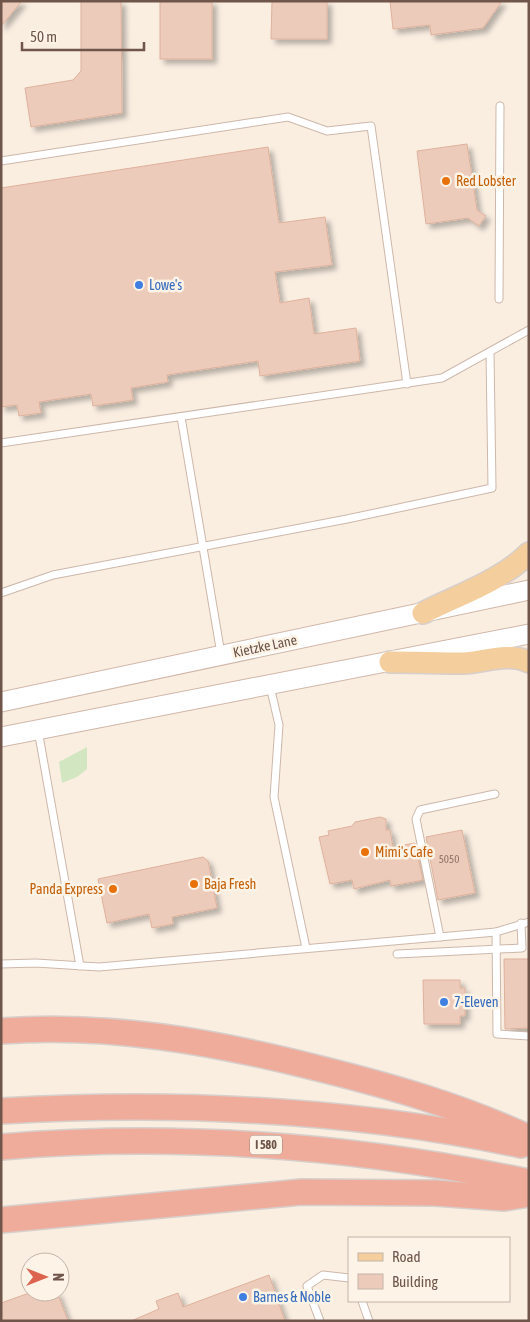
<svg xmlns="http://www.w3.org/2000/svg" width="530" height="1322" font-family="'Asap Condensed',sans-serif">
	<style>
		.green { fill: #d2e6c1 }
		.building { fill: #edcbba; stroke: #deb19c; filter: url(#shadow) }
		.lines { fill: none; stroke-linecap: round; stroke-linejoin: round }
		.service-casing { stroke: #ccb8ab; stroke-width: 9 }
		.secondary-casing { stroke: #cfb7a9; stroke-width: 21 }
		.primary-casing { stroke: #d7cfcc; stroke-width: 24 }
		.motorway-casing { stroke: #d7cfcc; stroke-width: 28 }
		.service { stroke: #fff; stroke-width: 7 }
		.secondary { stroke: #fff; stroke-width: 19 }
		.primary { stroke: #f4ce9d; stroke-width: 21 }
		.motorway { stroke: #f0ac9b; stroke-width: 25 }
		.food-dot { fill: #e8710a; stroke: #fdf3e6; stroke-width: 2 }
		.shop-dot { fill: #3f7fe0; stroke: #fdf3e6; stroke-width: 2 }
		.labels { text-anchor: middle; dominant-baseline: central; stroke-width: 5; stroke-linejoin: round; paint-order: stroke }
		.number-label { font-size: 11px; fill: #8e7266 }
		.shield { fill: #fdf3e6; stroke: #9a8479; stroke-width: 1 }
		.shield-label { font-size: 12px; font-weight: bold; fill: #6f554a }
		.food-label { font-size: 14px; fill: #c56008; stroke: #fdf3e6; text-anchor: start }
		.shop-label { font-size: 14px; fill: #366cbe; stroke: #fdf3e6; text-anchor: start }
		.street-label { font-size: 14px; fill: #6f554a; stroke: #fdf3e6 }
	</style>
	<defs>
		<filter id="shadow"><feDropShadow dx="4.5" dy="4.5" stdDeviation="2.5" flood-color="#0004"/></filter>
	</defs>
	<rect width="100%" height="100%" fill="#faeee1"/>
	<path class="green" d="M87 747V769L77 777 62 783 59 762Z"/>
	<g class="building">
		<path d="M1 1H22L1 26Z"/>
		<path d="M81 1H121L122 113 31 127 25 88 73 80 81 71Z"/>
		<rect x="160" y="1" width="52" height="58"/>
		<path d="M272 1H327V39H271Z"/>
		<path d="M390 1H502L483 28 431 35 430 25 393 29Z"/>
		<path d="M467 144 477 210 486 216 479 226 468 218 426 224 417 151Z"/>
		<path d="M268 147 279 223 325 217 332 265 275 272 280 303 309 298 314 334 356 328 360 361 260 376 258 361 167 375 168 382 131 388 133 400 93 406 91 394 39 402 41 413 19 416 17 405 1 407V188Z"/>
		<path d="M380 817 386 819V830H390L393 847 415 843 423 880 391 886 390 880 354 889 352 880 330 884 319 837 329 835 328 831 352 826 355 822Z"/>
		<path d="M462 830 475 893 438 900 426 837Z"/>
		<path d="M203 857 208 861 217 908 172 917 173 924 152 928 149 914 107 923 98 879Z"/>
		<path d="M504 959H529V1028L505 1029Z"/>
		<path d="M423 980H460V988H465V1016H460V1024H424Z"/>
		<path d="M269 1275 285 1321H131L159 1309 156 1301 178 1293 183 1307Z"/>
		<path d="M32 1292H57L68 1321H1V1303Z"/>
	</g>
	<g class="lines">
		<defs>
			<g id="service">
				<path d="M1 161 288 117 327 131 371 126 407 384"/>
				<path d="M499 299 500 106"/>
				<path d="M181 417 221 654"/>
				<path d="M1 443 442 378 529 330"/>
				<path d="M1 593 53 575 347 519 492 488 490 352"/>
				<path d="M270 686 279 725 274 797 306 948"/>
				<path d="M38 730 80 966"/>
				<path d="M496 932 497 1034 529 1036"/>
				<path d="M440 937 416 819 420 810 495 794"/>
				<path d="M397 954 522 948 521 923"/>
				<path d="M1 964 36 963 99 967 496 932 529 922"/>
				<path d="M362 1301 369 1321"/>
				<path d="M320 1321 307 1286 323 1275 349 1278"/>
			</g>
			<g id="secondary">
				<path d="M1 702 529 590"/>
				<path d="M1 737 529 634"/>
			</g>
			<g id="primary">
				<path d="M423 613C458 595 501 581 529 553"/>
				<path d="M390 662C414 662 439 663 464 663 485 662 508 652 529 662"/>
			</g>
			<g id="motorway">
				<path d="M1 1031C108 1023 214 1042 317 1068 390 1086 460 1106 529 1138"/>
				<path d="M1 1111C176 1101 350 1109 521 1145"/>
				<path d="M1 1147C178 1132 355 1146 529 1182"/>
				<path d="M1 1220 302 1192 435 1193 504 1198 529 1194"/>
			</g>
		</defs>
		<use href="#service" class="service-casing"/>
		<use href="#secondary" class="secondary-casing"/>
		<use href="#primary" class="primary-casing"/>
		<use href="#motorway" class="motorway-casing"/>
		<use href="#service" class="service"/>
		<use href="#secondary" class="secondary"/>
		<use href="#primary" class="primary"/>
		<use href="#motorway" class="motorway"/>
	</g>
	<g class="food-dot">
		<circle cx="446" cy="181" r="5"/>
		<circle cx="365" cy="852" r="5"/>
		<circle cx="194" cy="884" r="5"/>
		<circle cx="113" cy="889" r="5"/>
	</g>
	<g class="shop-dot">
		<circle cx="139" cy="285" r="5"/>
		<circle cx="444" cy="1002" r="5"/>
		<circle cx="243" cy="1297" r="5"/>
	</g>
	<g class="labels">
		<g class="number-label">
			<text x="449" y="859">5050</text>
		</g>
		<rect class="shield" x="250" y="1135.5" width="32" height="19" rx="4"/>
		<g class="shield-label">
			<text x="266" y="1145">I 580</text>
		</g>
		<g class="food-label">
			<text x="456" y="181">Red Lobster</text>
			<text x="375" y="852">Mimi's Cafe</text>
			<text x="204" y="884">Baja Fresh</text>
			<text x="103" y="889" text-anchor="end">Panda Express</text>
		</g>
		<g class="shop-label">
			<text x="149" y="285">Lowe's</text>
			<text x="454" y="1002">7-Eleven</text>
			<text x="253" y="1297">Barnes &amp; Noble</text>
		</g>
		<g class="street-label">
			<text transform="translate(265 646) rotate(-12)">Kietzke Lane</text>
		</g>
	</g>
	<rect width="530" height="1322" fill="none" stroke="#6f554a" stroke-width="5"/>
	<rect x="348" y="1237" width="162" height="65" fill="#fdf3e6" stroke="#c4b4a8"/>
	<rect x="358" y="1253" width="25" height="8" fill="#f4ce9d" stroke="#c4b4a8"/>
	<text x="392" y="1262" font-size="15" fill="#6f554a">Road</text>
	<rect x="358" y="1274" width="25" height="15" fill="#edcbba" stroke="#c4b4a8"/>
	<text x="392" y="1287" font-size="15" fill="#6f554a">Building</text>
	<g transform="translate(45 1277) rotate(90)"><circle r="24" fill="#fdf3e6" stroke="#c4b4a8"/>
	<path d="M0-4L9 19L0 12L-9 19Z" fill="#dc644e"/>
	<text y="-8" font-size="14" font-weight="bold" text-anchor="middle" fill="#6f554a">N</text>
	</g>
	<path d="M22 42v8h122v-8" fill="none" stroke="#6f554a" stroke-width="2.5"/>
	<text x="30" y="42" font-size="15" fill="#6f554a" stroke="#fdf3e6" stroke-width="4" paint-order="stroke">50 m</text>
</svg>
